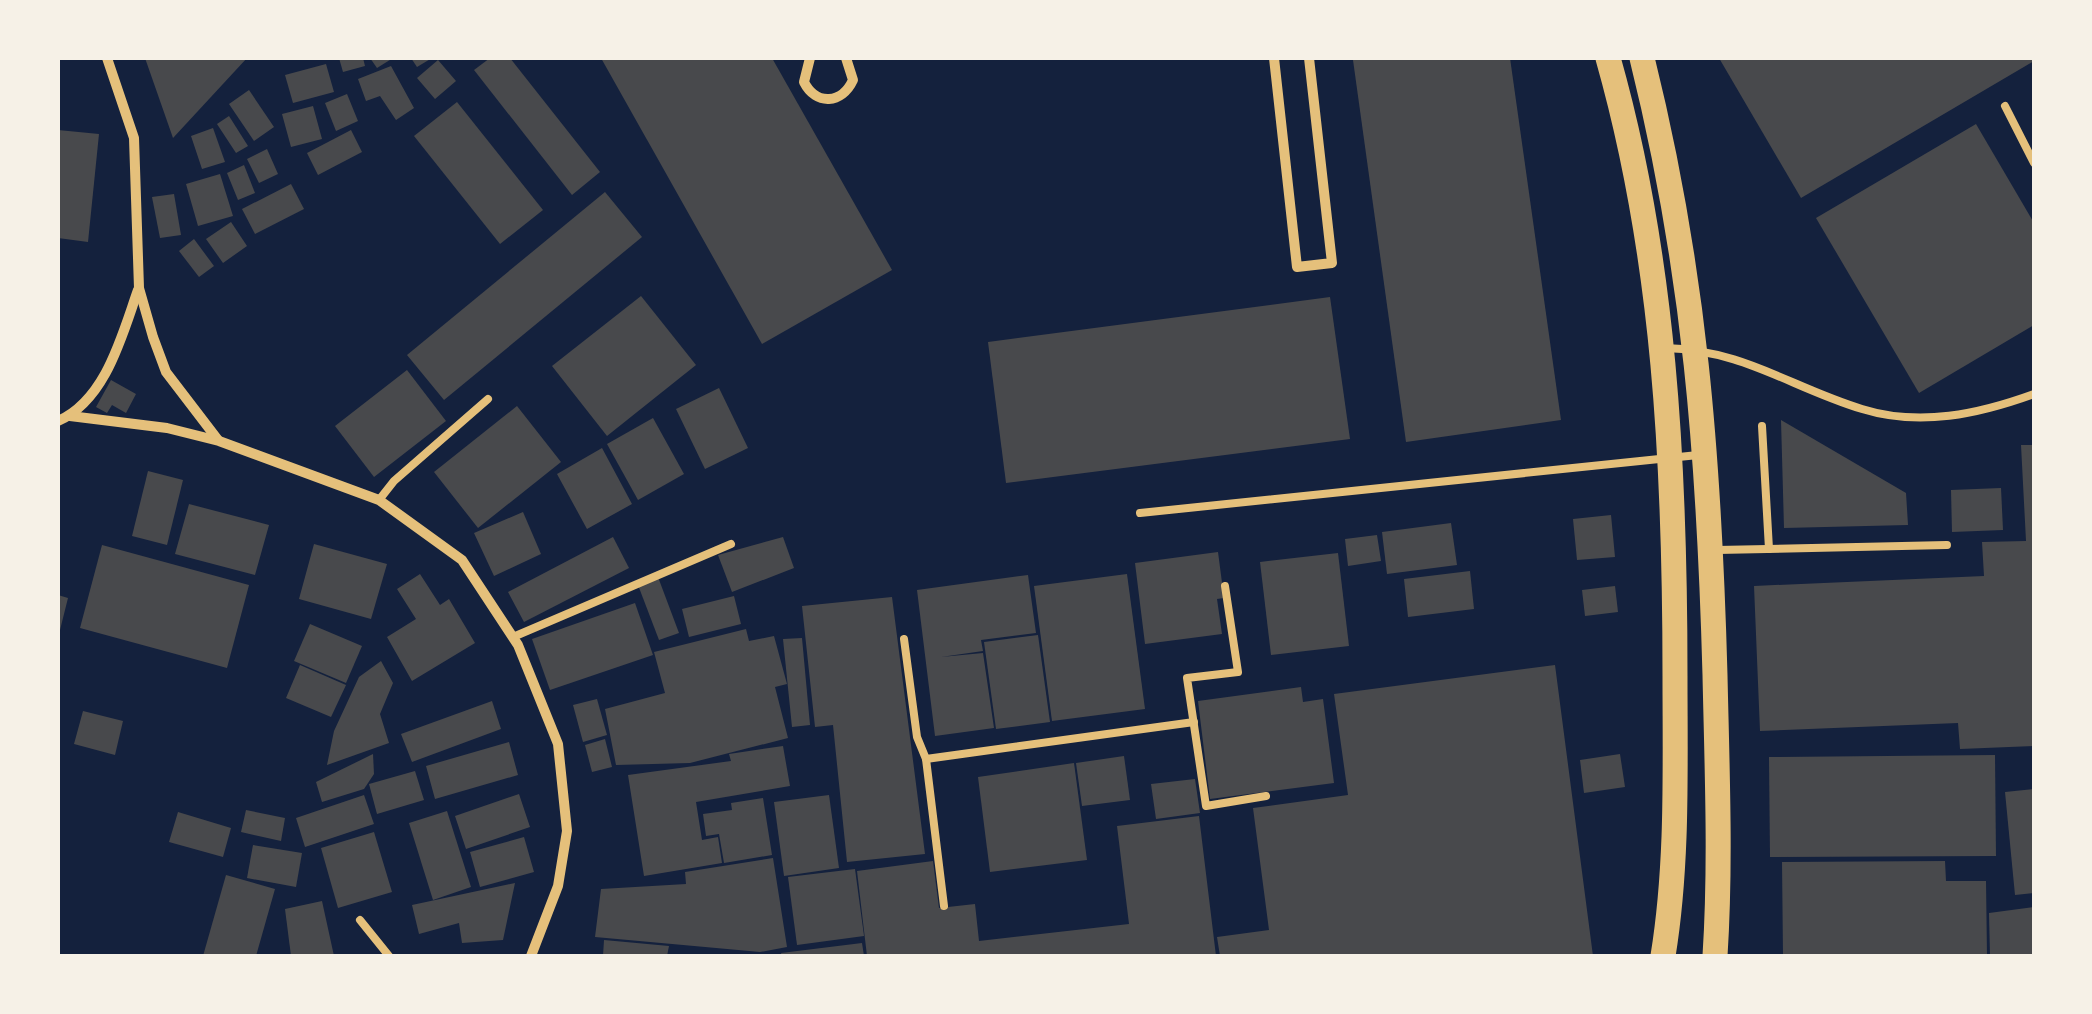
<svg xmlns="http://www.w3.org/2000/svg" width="2092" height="1014" font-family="Signika,sans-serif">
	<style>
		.building { fill: #48494c }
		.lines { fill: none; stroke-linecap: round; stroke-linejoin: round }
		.service { stroke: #e5c07b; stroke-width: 8 }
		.minor { stroke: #e5c07b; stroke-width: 10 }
		.primary { stroke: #e5c07b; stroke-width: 25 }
	</style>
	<rect width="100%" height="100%" fill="#14213d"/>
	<g class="building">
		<path d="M145 58H247L173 138Z"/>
		<path d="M339 58H363L365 66 343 72Z"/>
		<path d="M370 58H393L377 68Z"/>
		<path d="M411 58H432L417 67Z"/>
		<path d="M490 58H510L600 172 572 195 474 70Z"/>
		<path d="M601 58H772L892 270 762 344Z"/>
		<path d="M1369 58H1510L1561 420 1406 442 1353 60Z"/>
		<path d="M1719 58H2034V61L1801 198Z"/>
		<path d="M438 60 456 81 435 99 417 78Z"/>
		<path d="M326 64 334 92 293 103 285 75Z"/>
		<path d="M391 66 414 108 396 120 380 96 366 101 358 79Z"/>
		<path d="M249 90 274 127 254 141 229 104Z"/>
		<path d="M347 94 358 121 336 131 325 103Z"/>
		<path d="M457 102 543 210 500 244 414 136Z"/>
		<path d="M313 106 322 139 291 147 282 114Z"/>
		<path d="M229 116 248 146 236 153 217 124Z"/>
		<path d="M1976 124 2034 223V325L1919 393 1816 218Z"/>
		<path d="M213 128 225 162 202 169 191 136Z"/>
		<path d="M58 130 99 134 88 242 58 238Z"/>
		<path d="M351 130 362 152 318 175 307 153Z"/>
		<path d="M267 149 278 174 259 183 247 159Z"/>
		<path d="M244 165 255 193 238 200 227 173Z"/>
		<path d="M220 174 233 216 198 226 186 184Z"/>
		<path d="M291 184 304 209 255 234 242 209Z"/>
		<path d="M605 192 642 237 444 400 407 355Z"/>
		<path d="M174 194 181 235 160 238 152 197Z"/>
		<path d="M231 222 247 246 223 263 206 239Z"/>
		<path d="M194 239 214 266 199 277 179 251Z"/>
		<path d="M641 296 696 365 607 436 552 366Z"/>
		<path d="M1330 297 1350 439 1006 483 988 342Z"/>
		<path d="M407 370 446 421 374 477 335 426Z"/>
		<path d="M111 380 136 394 126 413 112 405 107 413 96 407Z"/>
		<path d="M719 388 748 448 705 469 676 409Z"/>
		<path d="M517 406 561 462 478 528 434 472Z"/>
		<path d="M653 418 684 474 638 500 607 444Z"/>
		<path d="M1781 420 1906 493 1908 525 1784 528Z"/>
		<path d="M2021 445H2034V746L1960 749 1958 723 1760 731 1754 586 1984 576 1982 542 2026 541Z"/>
		<path d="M602 448 632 504 587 529 557 474Z"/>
		<path d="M148 471 183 480 167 545 132 536Z"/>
		<path d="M2001 488 2003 530 1952 532 1951 490Z"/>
		<path d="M189 504 269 525 255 575 175 554Z"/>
		<path d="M523 512 541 554 494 576 474 533Z"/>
		<path d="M1611 515 1615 557 1577 560 1573 519Z"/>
		<path d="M1451 523 1457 565 1387 574 1382 532Z"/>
		<path d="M1377 535 1381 561 1348 566 1345 539Z"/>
		<path d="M613 537 629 568 524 622 508 592Z"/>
		<path d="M783 537 794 568 732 592 718 555Z"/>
		<path d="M314 544 387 564 371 619 299 599Z"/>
		<path d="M102 545 249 585 227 668 80 628Z"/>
		<path d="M1218 552 1224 598 1217 599 1222 634 1145 644 1135 563Z"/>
		<path d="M1338 553 1349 646 1271 655 1260 562Z"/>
		<path d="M1470 571 1474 609 1408 617 1404 579Z"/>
		<path d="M420 574 440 605 449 599 475 643 412 681 387 637 416 619 397 589Z"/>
		<path d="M1127 574 1145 709 1052 721 1034 586Z"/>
		<path d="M1028 575 1036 633 981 640 983 651 941 657 983 653 994 728 935 736 917 590Z"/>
		<path d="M658 577 679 633 659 640 638 585Z"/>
		<path d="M1615 586 1618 612 1585 616 1582 590Z"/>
		<path d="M58 595 68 598 59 634 58 633Z"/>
		<path d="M734 596 741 624 689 637 682 609Z"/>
		<path d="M892 597 925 854 847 862 833 725 815 727 802 606Z"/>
		<path d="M635 603 653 655 550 690 532 639Z"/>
		<path d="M310 624 362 646 346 683 294 661Z"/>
		<path d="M746 629 749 641 774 636 787 684 775 687 788 738 690 763 616 765 605 709 665 693 654 652Z"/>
		<path d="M1038 635 1050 722 996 729 984 642Z"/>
		<path d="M802 638 810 725 792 727 783 639Z"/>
		<path d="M381 661 393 683 380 714 389 743 327 765 334 731 359 677Z"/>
		<path d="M300 665 346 685 331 717 286 698Z"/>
		<path d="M1555 665 1593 956H1220L1217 937 1269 930 1253 808 1348 795 1334 694Z"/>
		<path d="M1301 687 1303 702 1323 699 1334 783 1210 799 1198 701Z"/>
		<path d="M597 699 607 735 583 742 573 705Z"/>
		<path d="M492 701 501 729 412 762 401 734Z"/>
		<path d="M83 711 123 721 115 755 74 744Z"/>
		<path d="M605 739 612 767 592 772 585 745Z"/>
		<path d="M509 742 518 775 435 799 426 766Z"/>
		<path d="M783 746 790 786 696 802 702 840 718 837 722 863 644 876 628 775 731 761 729 754Z"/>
		<path d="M373 754 374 774 364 789 322 802 316 782Z"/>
		<path d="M1620 754 1625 787 1584 793 1580 760Z"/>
		<path d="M1995 755 1996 856 1770 857 1769 757Z"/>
		<path d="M1124 756 1130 800 1082 806 1076 763Z"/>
		<path d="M1074 763 1087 860 990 872 978 777Z"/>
		<path d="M415 771 424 800 377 814 369 784Z"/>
		<path d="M1195 779 1200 813 1156 819 1151 784Z"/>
		<path d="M2034 789V893L2015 895 2005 792Z"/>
		<path d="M519 794 530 827 466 849 455 816Z"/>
		<path d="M364 795 374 824 305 847 296 818Z"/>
		<path d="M829 795 839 868 784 876 774 802Z"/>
		<path d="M763 798 772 855 724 863 719 834 706 836 703 814 732 810 731 803Z"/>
		<path d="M246 810 285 818 281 841 241 832Z"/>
		<path d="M447 811 471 887 433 900 409 823Z"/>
		<path d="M178 812 231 828 223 857 169 842Z"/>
		<path d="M1199 816 1216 956H867L857 871 933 861 939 908 975 904 979 941 1129 924 1117 826Z"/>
		<path d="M374 832 392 892 338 908 321 848Z"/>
		<path d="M524 837 534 872 480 887 470 852Z"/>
		<path d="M253 845 302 853 296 887 247 878Z"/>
		<path d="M773 858 787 947 760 952 595 937 601 889 686 884 685 872Z"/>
		<path d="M1945 861 1946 881H1986L1987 956H1783L1782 862Z"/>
		<path d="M855 869 864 936 797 945 788 877Z"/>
		<path d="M226 875 275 889 256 956H203Z"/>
		<path d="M515 883 503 940 462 943 459 923 419 934 412 905Z"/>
		<path d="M322 901 334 956H291L285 909Z"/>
		<path d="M2034 907V956H1990L1989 913Z"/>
		<path d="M604 940 669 946 667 956H603Z"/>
		<path d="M862 943 864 956H782L781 953Z"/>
	</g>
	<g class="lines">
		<g class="service">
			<path d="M2005 106 2034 163"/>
			<path d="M1665 348C1744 350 1790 387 1862 409 1920 427 1979 414 2034 394"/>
			<path d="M1762 426 1769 549"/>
			<path d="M379 500 394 481 488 399"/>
			<path d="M1140 513 1698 455"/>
			<path d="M1717 550 1947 545"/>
			<path d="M1225 586 1238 672 1187 678 1206 806 1266 796"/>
			<path d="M513 637 731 544"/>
			<path d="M904 639 917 737 926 759"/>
			<path d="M944 906 926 759 1194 722"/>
			<path d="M360 920 389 956"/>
		</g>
		<g class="minor">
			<path d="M107 58 134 138 139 288 153 337 166 372 218 440"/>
			<path d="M810 58 804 82C816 106 842 104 853 80L846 58"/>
			<path d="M1274 58 1297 267 1332 263 1309 58"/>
			<path d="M70 416 167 428 219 441 379 500 462 560 518 645 558 744 567 831 558 886 531 956"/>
			<path d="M58 421C106 400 122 335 138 290"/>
		</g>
		<g class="primary">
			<path d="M1608 58C1665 259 1675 467 1675 676 1675 769 1678 864 1663 956"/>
			<path d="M1642 58C1695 271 1709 456 1715 675 1717 769 1721 863 1715 956"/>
		</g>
	</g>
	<rect width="2092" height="1014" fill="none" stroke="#f6f1e7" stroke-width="120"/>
</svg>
